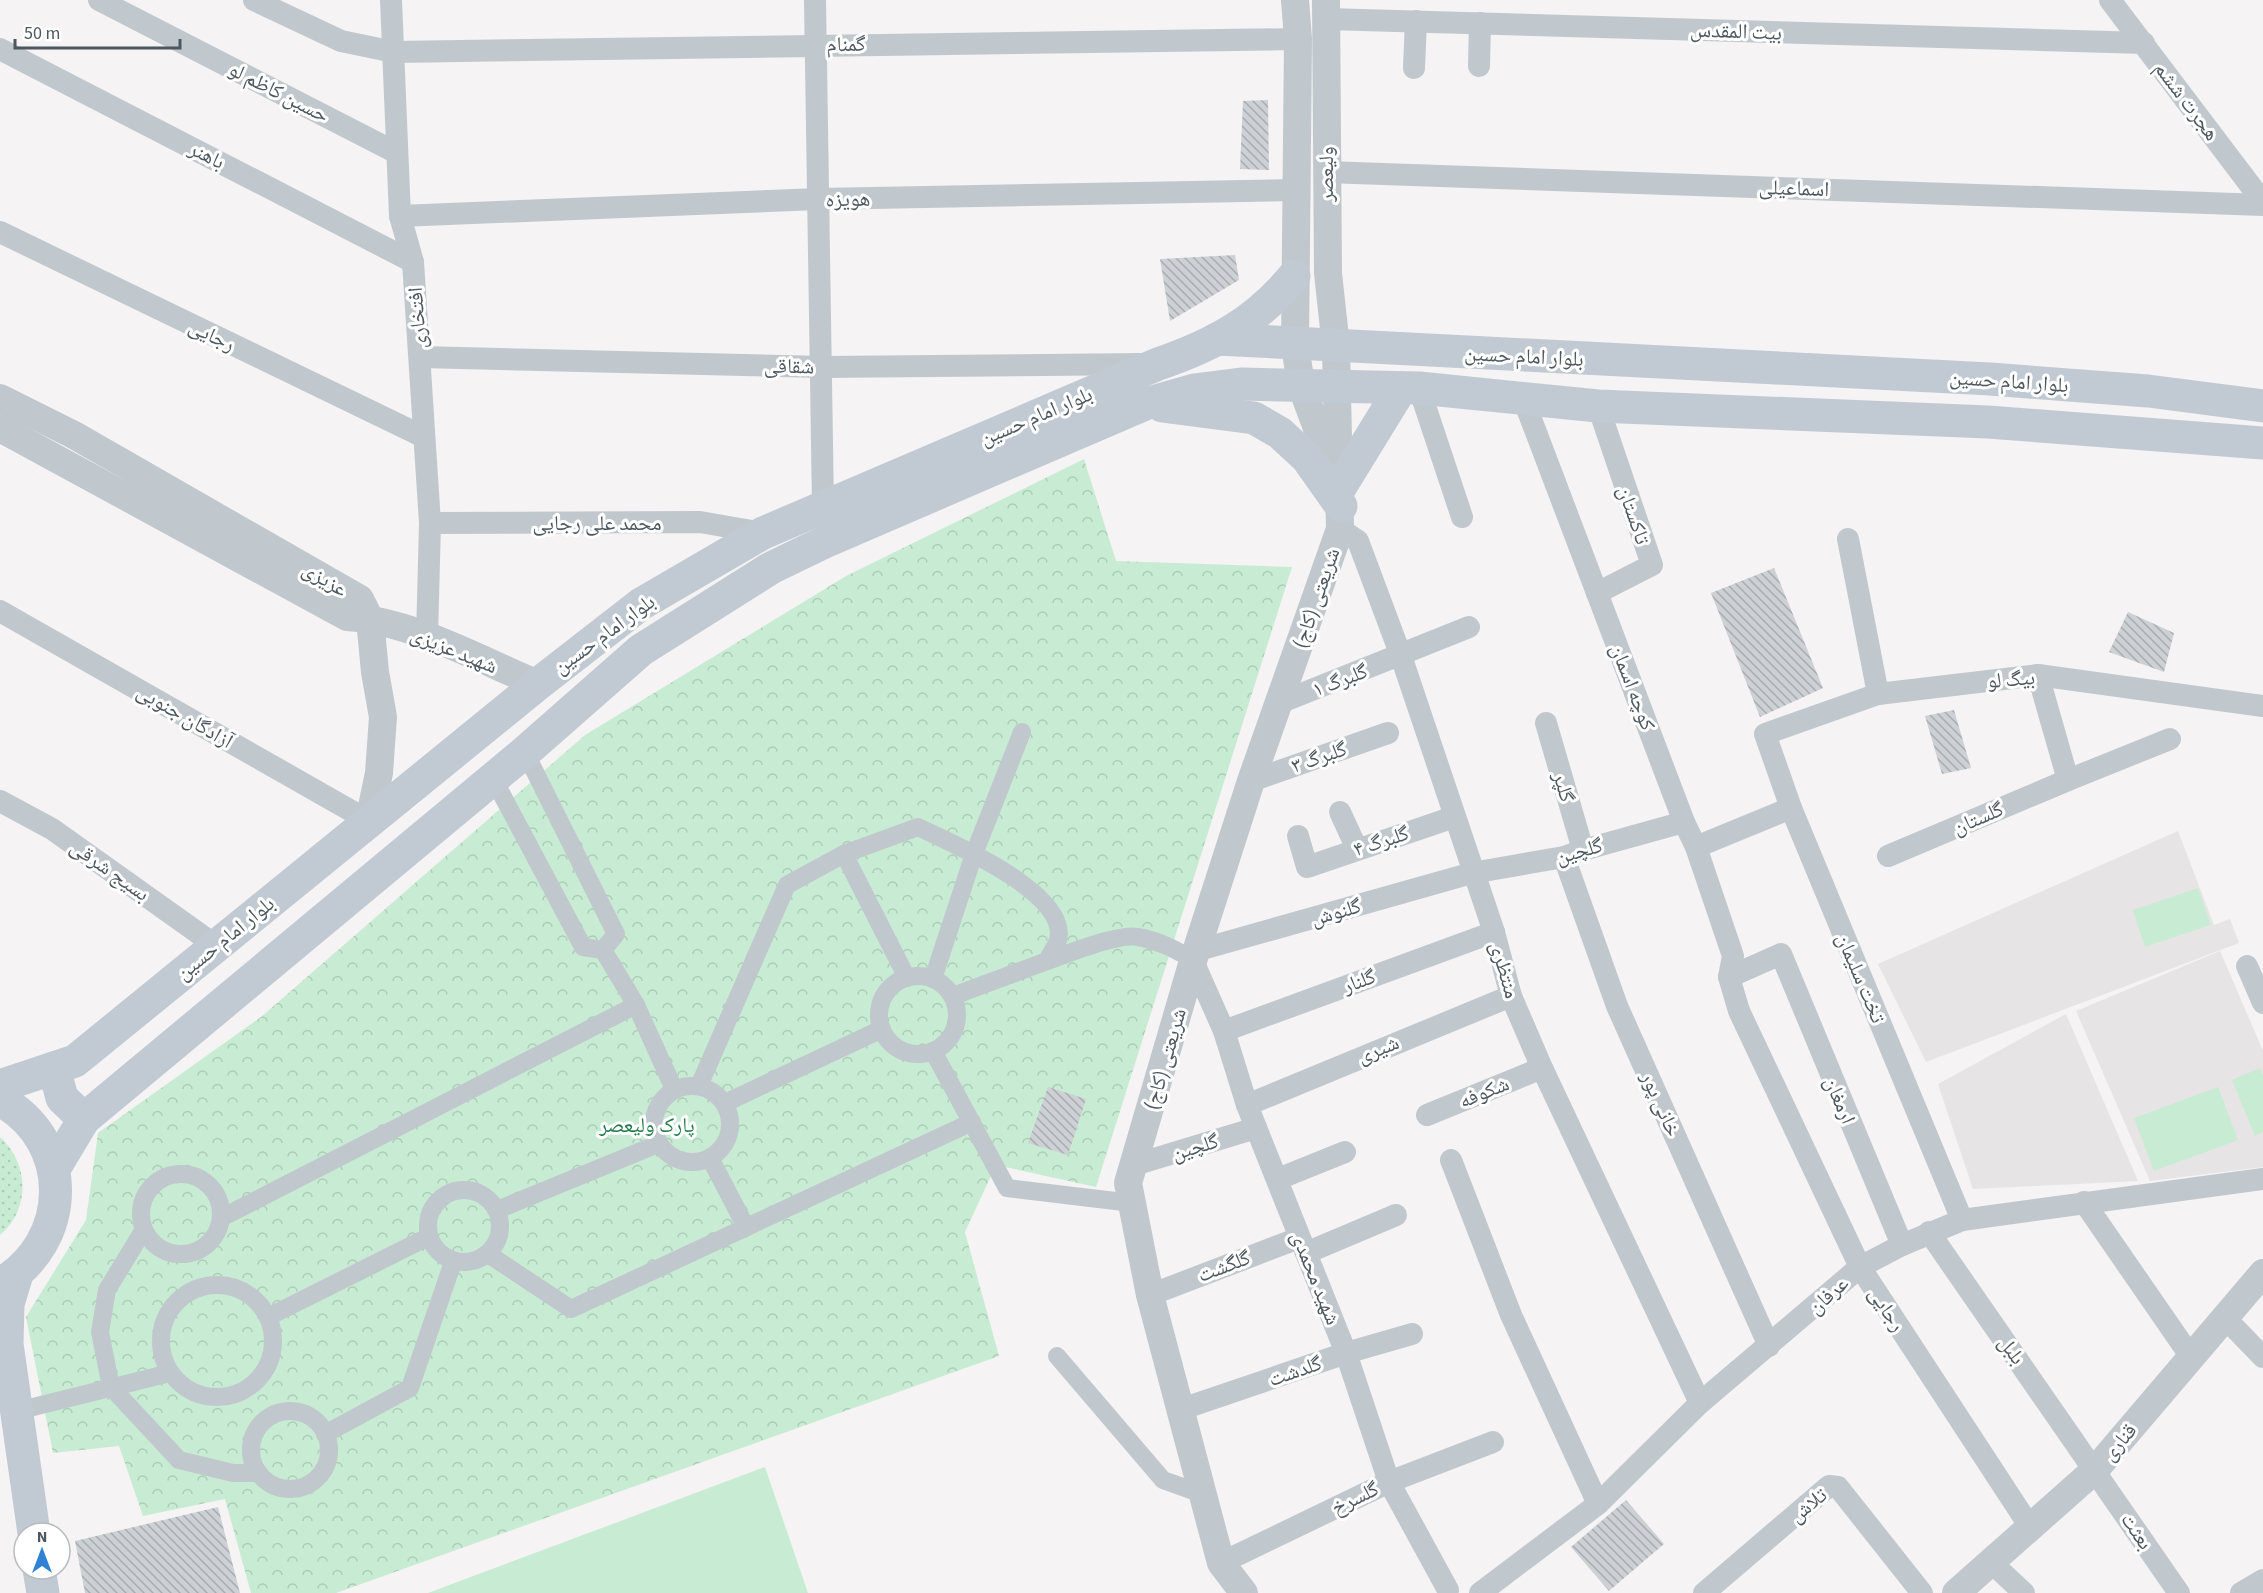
<svg xmlns="http://www.w3.org/2000/svg" width="2263" height="1593" font-family="'Source Sans 3','Noto Naskh Arabic',sans-serif">
	<style>
		.education { fill: #e6e4e4 }
		.grass { fill: url(#grass-dots) }
		.forest { fill: url(#forest-crowns) }
		.pitch { fill: #c8ecd3 }
		.building { fill: url(#building-back-hatch) }
		.lines { fill: none; stroke-linecap: round; stroke-linejoin: round }
		.pedestrian { stroke: #c0c8cd; stroke-width: 18 }
		.minor { stroke: #c0c8cd; stroke-width: 22 }
		.tertiary { stroke: #c0c8cd; stroke-width: 28 }
		.secondary { stroke: #c1cad2; stroke-width: 33 }
		.labels { text-anchor: middle; dominant-baseline: central; stroke-width: 6; stroke-linejoin: round; paint-order: stroke }
		.street-label { font-size: 21px; fill: #4c575f; stroke: #fff }
		.park-label { font-size: 21px; fill: #227b49; stroke: #fff }
	</style>
	<defs>
		<pattern id="grass-dots" width="8" height="8" patternUnits="userSpaceOnUse" patternTransform="scale(1.5)"><rect width="8" height="8" fill="#c8ecd3"/><path d="M2 2h.1M6 6h.1" fill="none" stroke="#adccb8" stroke-width="1.8" stroke-linecap="round"/></pattern>
		<pattern id="forest-crowns" width="20" height="18" patternUnits="userSpaceOnUse" patternTransform="scale(1.5)"><rect width="20" height="18" fill="#c8ecd3"/><path d="M2 6a3 3 0 1 1 6 0M12 15a3 3 0 1 1 6 0" fill="none" stroke="#adccb8"/></pattern>
		<pattern id="building-back-hatch" width="6" height="6" patternUnits="userSpaceOnUse" patternTransform="scale(1.5)"><rect width="6" height="6" fill="#cdd0d4"/><path d="M-1 5l2 2M0 0l6 6M5-1l2 2" fill="none" stroke="#a9acaf"/></pattern>
	</defs>
	<rect width="100%" height="100%" fill="#f5f3f3"/>
	<g class="education">
		<path d="M2178 831 2214 925 2230 919 2239 943 1926 1062 1878 964Z"/>
		<path d="M2220 951 2263 1051V1167L2150 1181 2076 1011Z"/>
		<path d="M2066 1014 2138 1181 1973 1189 1938 1084Z"/>
	</g>
	<path class="grass" d="M0 1137C29 1163 31 1209 0 1235Z"/>
	<path class="forest" d="M1084 459 1116 561 1292 567 1096 1187 996 1165 965 1232 999 1356 336 1593H251L225 1499 143 1516 119 1446 53 1453 26 1317 86 1220 98 1133 261 1017 585 735 846 576Z"/>
	<g class="pitch">
		<path d="M2198 888 2211 925 2145 947 2133 910Z"/>
		<path d="M2260 1068 2263 1075V1132L2255 1136 2232 1080Z"/>
		<path d="M2218 1087 2238 1140 2154 1171 2134 1118Z"/>
		<path d="M765 1467 808 1593H428Z"/>
	</g>
	<g class="building">
		<path d="M1268 100 1269 170 1240 169 1243 101Z"/>
		<path d="M1235 255 1239 280 1170 321 1160 259Z"/>
		<path d="M1774 568 1823 688 1760 717 1711 593Z"/>
		<path d="M2128 612 2174 633 2164 672 2109 652Z"/>
		<path d="M1954 710 1971 768 1942 774 1925 716Z"/>
		<path d="M1048 1087 1086 1099 1068 1155 1028 1143Z"/>
		<path d="M1626 1500 1664 1544 1609 1591 1571 1547Z"/>
		<path d="M218 1507 240 1593H85L75 1541Z"/>
	</g>
	<g class="lines">
		<g class="pedestrian">
			<path d="M525 752 616 934 603 950 636 1005 674 1089"/>
			<path d="M493 778 583 947 603 950"/>
			<path d="M1047 961C1068 954 1118 933 1138 937 1156 940 1179 950 1193 961"/>
			<circle cx="918" cy="1015" r="39"/>
			<path d="M907 978 844 854 918 827C951 843 1070 893 1058 940 1056 947 1050 954 1047 961L953 996"/>
			<path d="M933 979 974 854 1022 732"/>
			<path d="M933 1051 1007 1188 1132 1203"/>
			<circle cx="692" cy="1124" r="38"/>
			<path d="M699 1086 787 885 844 854"/>
			<path d="M725 1103 882 1029"/>
			<path d="M710 1158 746 1227"/>
			<circle cx="181" cy="1214" r="40"/>
			<circle cx="464" cy="1226" r="36"/>
			<path d="M497 1210 658 1144"/>
			<path d="M221 1218 636 1005"/>
			<path d="M143 1231 107 1290 100 1332 111 1387 179 1460 233 1473H259"/>
			<path d="M488 1254 571 1309 972 1122"/>
			<circle cx="217" cy="1341" r="56"/>
			<path d="M268 1317 428 1237"/>
			<path d="M1057 1356 1163 1480 1202 1494"/>
			<path d="M17 1411 170 1373"/>
			<circle cx="290" cy="1450" r="39"/>
			<path d="M325 1434 410 1388 453 1262"/>
		</g>
		<g class="minor">
			<path d="M99 0 395 152"/>
			<path d="M254 0 341 41 394 52 1298 39"/>
			<path d="M391 0 400 216 413 262 430 523 427 637"/>
			<path d="M815 0 823 506"/>
			<path d="M2110 0 2263 202"/>
			<path d="M1327 19 2144 43"/>
			<path d="M0 49 413 262"/>
			<path d="M1479 66 1480 23"/>
			<path d="M1414 68 1416 21"/>
			<path d="M1326 172 2263 205"/>
			<path d="M400 216 819 199 1297 190"/>
			<path d="M0 232 424 437"/>
			<path d="M420 357 823 367 1145 364"/>
			<path d="M1419 388 1462 517"/>
			<path d="M1523 398 1684 822 1696 847 1733 956 1729 977 1739 1011 1860 1267 2030 1527"/>
			<path d="M430 523 700 522 763 533"/>
			<path d="M1340 529 1358 541 1401 656 1494 932 1511 996 1542 1068 1700 1403"/>
			<path d="M1848 539 1878 694"/>
			<path d="M1597 593 1652 565 1598 406"/>
			<path d="M0 611 369 821"/>
			<path d="M1279 703 1469 627"/>
			<path d="M1546 723 1583 850"/>
			<path d="M2068 780 2170 739"/>
			<path d="M1251 781 1388 733"/>
			<path d="M0 801 52 829 215 945"/>
			<path d="M1340 812 1357 849"/>
			<path d="M1298 836 1307 867 1454 817"/>
			<path d="M1696 847 1791 808"/>
			<path d="M1888 856 2068 780 2038 675"/>
			<path d="M1564 857 1617 1006 1769 1346"/>
			<path d="M1199 950 1472 873 1564 857 1583 850 1684 822"/>
			<path d="M1193 961 1224 1031 1247 1105 1346 1353 1389 1482 1448 1590"/>
			<path d="M2247 966 2263 1003"/>
			<path d="M1729 977 1781 954 1902 1245"/>
			<path d="M1224 1031 1494 932"/>
			<path d="M1247 1105 1511 996"/>
			<path d="M1427 1115 1542 1068"/>
			<path d="M1451 1160 1511 1315 1598 1504"/>
			<path d="M1134 1165 1256 1128"/>
			<path d="M1278 1179 1345 1152"/>
			<path d="M2084 1202 2191 1357"/>
			<path d="M1962 1220 1791 808 1765 734 1878 694 2038 675 2263 706"/>
			<path d="M1929 1232 2179 1593"/>
			<path d="M1306 1253 1396 1215"/>
			<path d="M1150 1295 1299 1238"/>
			<path d="M2226 1319 2263 1357"/>
			<path d="M1179 1410 1346 1353 1412 1334"/>
			<path d="M1221 1563 1389 1482 1493 1442"/>
			<path d="M1992 1563 2024 1593"/>
			<path d="M1480 1593 1598 1504 1700 1403 1860 1267 1902 1245 1962 1220 2263 1179"/>
			<path d="M1704 1593 1829 1486 1838 1487 1922 1593"/>
			<path d="M2241 1593 2263 1580"/>
		</g>
		<g class="tertiary">
			<path d="M1295 0 1298 39 1295 345 1301 385 1332 469"/>
			<path d="M0 398 74 435 360 599 370 619 375 672 383 717 379 773 369 821"/>
			<path d="M0 428 347 617C412 621 478 659 538 684"/>
			<path d="M1244 1593 1221 1563 1150 1295 1128 1183 1193 961 1251 781 1340 529 1336 347 1328 273 1326 0"/>
			<path d="M1956 1593 2096 1469 2263 1273"/>
		</g>
		<g class="secondary">
			<path d="M1217 339 1990 379 2148 391 2263 406"/>
			<path d="M1162 406 1254 418 1280 433 1307 458 1341 506"/>
			<path d="M1339 489 1401 388"/>
			<path d="M54 1068 62 1098 84 1119"/>
			<path d="M0 1086 75 1061 538 684 641 604 763 533 1158 364C1214 345 1256 322 1294 276"/>
			<path d="M0 1100C75 1140 73 1243 0 1284"/>
			<path d="M54 1169 84 1119 525 752 641 650 771 568 829 540 1145 404 1194 390 1241 384 1419 388 1598 406 1988 422 2263 443"/>
			<path d="M17 1274 8 1304 7 1344 34 1533"/>
			<path d="M39 1569 43 1593"/>
		</g>
	</g>
	<g class="labels">
		<g class="street-label">
			<text transform="translate(1736 31) rotate(2)">بیت المقدس</text>
			<text transform="translate(846 44) rotate(-1)">گمنام</text>
			<text transform="translate(279 92) rotate(27)">حسین کاظم لو</text>
			<text transform="translate(2187 101) rotate(53)">هجرت ششم</text>
			<text transform="translate(207 155) rotate(27)">باهنر</text>
			<text transform="translate(1326 174) rotate(-90)">ولیعصر</text>
			<text transform="translate(1794 188) rotate(2)">اسماعیلی</text>
			<text transform="translate(848 199) rotate(-1)">هویزه</text>
			<text transform="translate(417 318) rotate(-94)">افتخاری</text>
			<text transform="translate(212 335) rotate(26)">رجایی</text>
			<text transform="translate(1524 356) rotate(3)">بلوار امام حسین</text>
			<text transform="translate(789 366) rotate(1)">شقاقی</text>
			<text transform="translate(2009 381) rotate(4)">بلوار امام حسین</text>
			<text transform="translate(1036 416) rotate(-23)">بلوار امام حسین</text>
			<text transform="translate(1634 515) rotate(71)">تاکستان</text>
			<text x="597" y="523">محمد علی رجایی</text>
			<text transform="translate(325 579) rotate(30)">عزیزی</text>
			<text transform="translate(1316 598) rotate(-71)">شریعتی (کاج)</text>
			<text transform="translate(604 634) rotate(-36)">بلوار امام حسین</text>
			<text transform="translate(454 650) rotate(22)">شهید عزیزی</text>
			<text transform="translate(2011 679) rotate(-5)">بیگ لو</text>
			<text transform="translate(1340 680) rotate(-21)">گلبرگ ۱</text>
			<text transform="translate(1633 687) rotate(69)">کوچه اسمان</text>
			<text transform="translate(185 716) rotate(30)">آزادگان جنوبی</text>
			<text transform="translate(1319 757) rotate(-19)">گلبرگ ۳</text>
			<text transform="translate(1564 787) rotate(74)">گلپر</text>
			<text transform="translate(1978 818) rotate(-23)">گلستان</text>
			<text transform="translate(1381 841) rotate(-18)">گلبرگ ۴</text>
			<text transform="translate(1579 851) rotate(-16)">گلچین</text>
			<text transform="translate(110 870) rotate(35)">بسیج شرقی</text>
			<text transform="translate(1336 912) rotate(-16)">گلنوش</text>
			<text transform="translate(225 938) rotate(-39)">بلوار امام حسین</text>
			<text transform="translate(1505 970) rotate(74)">منتظری</text>
			<text transform="translate(1861 978) rotate(67)">تخت سلیمان</text>
			<text transform="translate(1359 981) rotate(-20)">گلنار</text>
			<text transform="translate(1378 1049) rotate(-22)">شیری</text>
			<text transform="translate(1165 1059) rotate(-74)">شریعتی (کاج)</text>
			<text transform="translate(1484 1092) rotate(-22)">شکوفه</text>
			<text transform="translate(1840 1100) rotate(67)">ارمغان</text>
			<text transform="translate(1661 1104) rotate(66)">خانی پور</text>
			<text transform="translate(1195 1147) rotate(-17)">گلچین</text>
			<text transform="translate(1224 1266) rotate(-21)">گلگشت</text>
			<text transform="translate(1316 1278) rotate(68)">شهید محمدی</text>
			<text transform="translate(1828 1295) rotate(-41)">عرفان</text>
			<text transform="translate(1887 1309) rotate(57)">رجایی</text>
			<text transform="translate(2012 1350) rotate(55)">بلبل</text>
			<text transform="translate(1295 1371) rotate(-19)">گلدشت</text>
			<text transform="translate(2119 1442) rotate(-50)">قناری</text>
			<text transform="translate(1355 1498) rotate(-26)">گلسرخ</text>
			<text transform="translate(1808 1505) rotate(-39)">تلاش</text>
			<text transform="translate(2137 1531) rotate(56)">بعثت</text>
		</g>
		<g class="park-label">
			<text x="647" y="1125">پارک ولیعصر</text>
		</g>
	</g>
	<g transform="translate(42 1551)"><circle r="28" fill="#ffffff" stroke="#b7bcbf" stroke-width="1.5"/>
	<path d="M0-4.5L10 22L0 15L-10 22Z" fill="#2f81d3"/>
	<text y="-9" font-size="16" font-weight="bold" text-anchor="middle" fill="#4c575f">N</text>
	</g>
	<path d="M15 39v9h165v-9" fill="none" stroke="#4c575f" stroke-width="3"/>
	<text x="24" y="39" font-size="18" fill="#4c575f" stroke="#ffffff" stroke-width="4.5" paint-order="stroke">50 m</text>
</svg>
